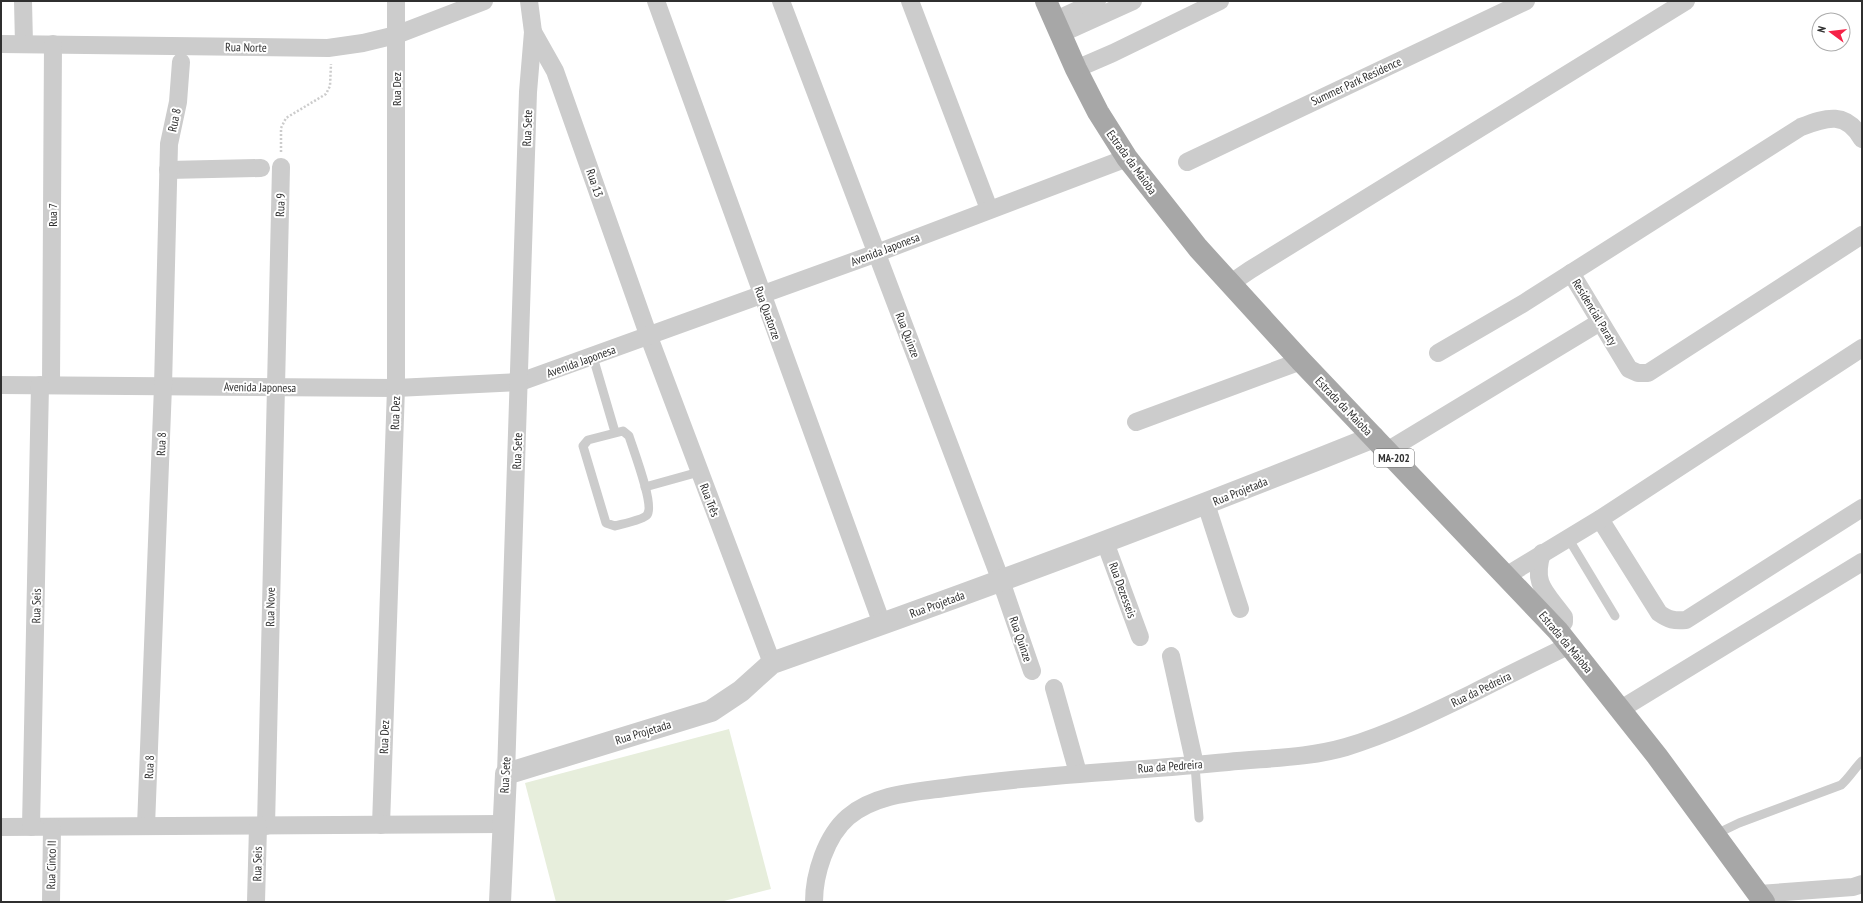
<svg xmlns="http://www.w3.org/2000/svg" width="1863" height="903" font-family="'PT Sans Narrow',sans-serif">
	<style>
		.grass { fill: #e7eedc }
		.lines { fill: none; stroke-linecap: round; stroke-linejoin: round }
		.path { stroke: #ccc; stroke-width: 2.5; stroke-dasharray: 2 2; stroke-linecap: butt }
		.service { stroke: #ccc; stroke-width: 9 }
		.minor { stroke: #ccc; stroke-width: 18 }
		.tertiary { stroke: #ccc; stroke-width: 22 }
		.primary { stroke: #a7a7a7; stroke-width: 22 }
		.labels { text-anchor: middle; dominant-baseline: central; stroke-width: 4; stroke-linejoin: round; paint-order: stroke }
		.shield { fill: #fff; stroke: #6d6d6d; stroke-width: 1 }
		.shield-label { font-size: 11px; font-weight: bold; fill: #2f2f2f }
		.street-label { font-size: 12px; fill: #2f2f2f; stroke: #fff }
	</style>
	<rect width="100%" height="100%" fill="#fff"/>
	<path class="grass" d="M729 729 771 889 720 902H556L525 783Z"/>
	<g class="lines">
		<path class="path" d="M281 152V128L286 118 326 94 330 86 331 64"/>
		<g class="service">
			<path d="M593 357 615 432"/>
			<path d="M623 431 629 436C633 449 655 506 647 515 643 520 622 524 615 526L606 523 583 446 588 440Z"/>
			<path d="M645 487 699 472"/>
			<path d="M1568 538 1615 616"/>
			<path d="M1195 765 1199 818"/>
			<path d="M1714 835 1739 823 1841 785C1849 778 1854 769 1862 761"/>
		</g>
		<g class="minor">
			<path d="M23 1 24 44"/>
			<path d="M656 1 882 624"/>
			<path d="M781 1 1001 581 1032 671"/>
			<path d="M910 1 989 209"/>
			<path d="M1054 21 1097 1"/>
			<path d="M533 32 555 71 649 337 772 663"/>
			<path d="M1060 34 1133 1"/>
			<path d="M1 44 328 48 363 43 396 35 484 1"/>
			<path d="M1076 69 1113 53 1220 1"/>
			<path d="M1187 162 1526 1"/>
			<path d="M168 170 261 168"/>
			<path d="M1571 273 1629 369 1638 373H1648L1862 235"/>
			<path d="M1231 283 1250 270 1686 1"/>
			<path d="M1438 353 1524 303 1801 127C1827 117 1846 111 1862 139"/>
			<path d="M1 385 396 388 520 382 877 253 1127 158"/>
			<path d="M51 385 53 44"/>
			<path d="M1136 422 1301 361"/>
			<path d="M1387 451 1600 322"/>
			<path d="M1206 504 1240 609"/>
			<path d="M1600 519 1659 613C1669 620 1674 621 1686 620L1862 508"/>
			<path d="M1105 542 1140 637"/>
			<path d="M1542 553C1532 585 1546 592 1564 617V622L1558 631"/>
			<path d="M1506 576 1600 519 1862 348"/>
			<path d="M1171 656 1195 765"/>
			<path d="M1054 688 1078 773"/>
			<path d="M1621 709 1862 562"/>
			<path d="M506 774 528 92 533 32 529 1"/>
			<path d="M381 825 396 388V1"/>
			<path d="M146 826 163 386 169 144 178 102 181 62"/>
			<path d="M266 826 281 167"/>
			<path d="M1 827 502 824"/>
			<path d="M31 827 40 385"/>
			<path d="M1759 894 1853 887 1862 884"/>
			<path d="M51 902 52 827"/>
			<path d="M256 902 258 826"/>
			<path d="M814 902C814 874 826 836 848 817 876 793 918 792 952 787 1044 774 1136 771 1228 762 1267 758 1308 758 1346 747 1389 734 1430 714 1471 694 1504 677 1537 661 1570 645"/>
		</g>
		<path class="tertiary" d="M500 902 506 774 711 711 741 691 772 663C974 592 1175 517 1374 437"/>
		<path class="primary" d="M1046 1 1076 69 1098 112 1127 158 1198 248 1301 361 1558 631 1657 756 1764 902"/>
	</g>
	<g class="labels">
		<rect class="shield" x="1374" y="449" width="40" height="18" rx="3"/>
		<g class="shield-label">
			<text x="1394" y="458">MA-202</text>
		</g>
		<g class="street-label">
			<text transform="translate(246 47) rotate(1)">Rua Norte</text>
			<text transform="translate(1356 81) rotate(-25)">Summer Park Residence</text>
			<text transform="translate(396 89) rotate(-90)">Rua Dez</text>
			<text transform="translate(174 120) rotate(-78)">Rua 8</text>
			<text transform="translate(527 128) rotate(-88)">Rua Sete</text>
			<text transform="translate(1132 162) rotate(54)">Estrada da Maioba</text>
			<text transform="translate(595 183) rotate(71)">Rua 13</text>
			<text transform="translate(280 205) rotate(-88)">Rua 9</text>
			<text transform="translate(52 215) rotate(-90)">Rua 7</text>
			<text transform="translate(885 249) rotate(-21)">Avenida Japonesa</text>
			<text transform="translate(1595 312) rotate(59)">Residencial Paraty</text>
			<text transform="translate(768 313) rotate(70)">Rua Quatorze</text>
			<text transform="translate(908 335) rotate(69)">Rua Quinze</text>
			<text transform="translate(581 361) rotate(-20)">Avenida Japonesa</text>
			<text transform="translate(260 387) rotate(1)">Avenida Japonesa</text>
			<text transform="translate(1344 406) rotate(46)">Estrada da Maioba</text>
			<text transform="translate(395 413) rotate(-88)">Rua Dez</text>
			<text transform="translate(161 444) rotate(-88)">Rua 8</text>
			<text transform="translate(517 451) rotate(-88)">Rua Sete</text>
			<text transform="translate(1240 491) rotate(-22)">Rua Projetada</text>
			<text transform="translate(710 500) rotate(69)">Rua Três</text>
			<text transform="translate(1123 590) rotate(70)">Rua Dezesseis</text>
			<text transform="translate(937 604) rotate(-20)">Rua Projetada</text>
			<text transform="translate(36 606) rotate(-89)">Rua Seis</text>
			<text transform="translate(270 607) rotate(-89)">Rua Nove</text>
			<text transform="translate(1021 639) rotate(71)">Rua Quinze</text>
			<text transform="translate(1566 642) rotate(50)">Estrada da Maioba</text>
			<text transform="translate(1481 689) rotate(-26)">Rua da Pedreira</text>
			<text transform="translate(643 732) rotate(-17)">Rua Projetada</text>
			<text transform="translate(384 737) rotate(-88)">Rua Dez</text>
			<text transform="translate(1170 766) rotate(-4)">Rua da Pedreira</text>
			<text transform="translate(149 767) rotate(-88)">Rua 8</text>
			<text transform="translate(505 775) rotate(-87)">Rua Sete</text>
			<text transform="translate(257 864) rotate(-89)">Rua Seis</text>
			<text transform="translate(51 865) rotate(-89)">Rua Cinco II</text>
		</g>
	</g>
	<rect width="1863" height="903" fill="none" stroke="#2f2f2f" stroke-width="4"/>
	<g transform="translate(1831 32) rotate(285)"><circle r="19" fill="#ffffff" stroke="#acacac"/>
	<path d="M0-3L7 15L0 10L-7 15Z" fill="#f52247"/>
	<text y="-6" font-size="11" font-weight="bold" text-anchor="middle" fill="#2f2f2f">N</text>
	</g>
</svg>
